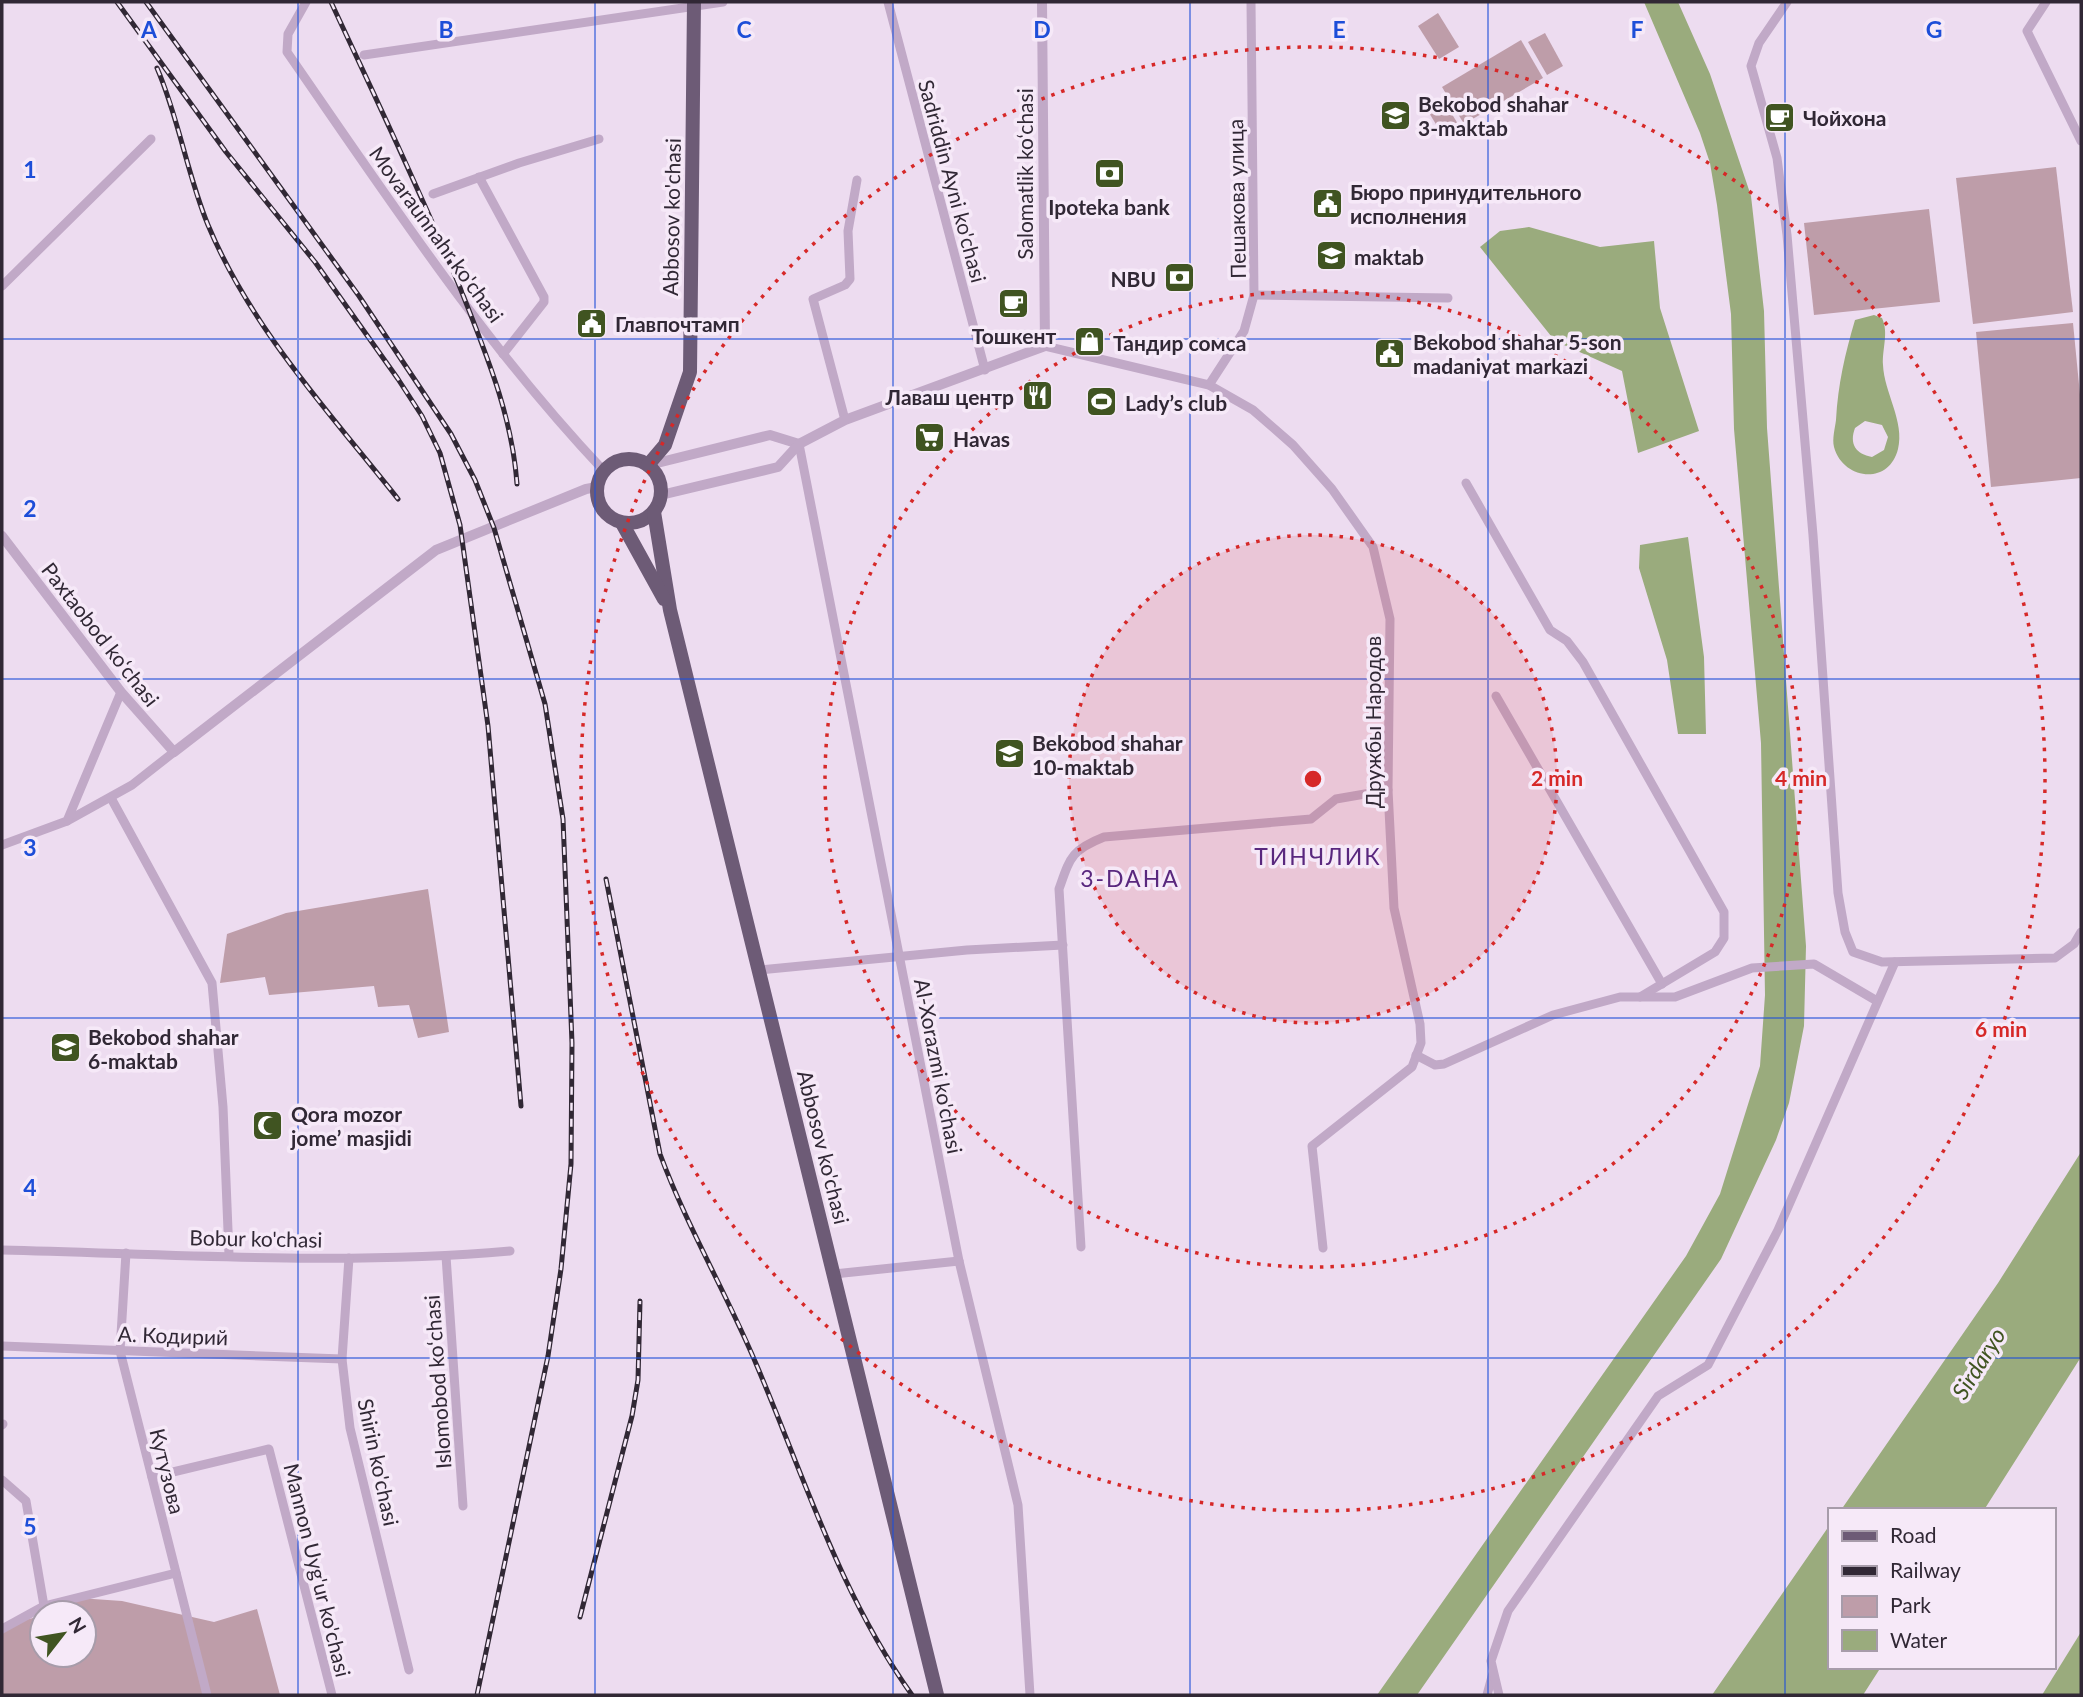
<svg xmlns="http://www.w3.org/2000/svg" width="2083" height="1697" font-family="Lato,sans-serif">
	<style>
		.green { fill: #be9da9 }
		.water { fill: #9aab7d; fill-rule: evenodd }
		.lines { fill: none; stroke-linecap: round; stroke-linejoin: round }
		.minor { stroke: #c1a9c7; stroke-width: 9 }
		.tertiary { stroke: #c1a9c7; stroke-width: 10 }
		.primary { stroke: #6d5b76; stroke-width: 14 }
		.rail-casing { stroke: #312835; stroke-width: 5 }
		.rail { stroke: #f6e9f8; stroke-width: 2.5; stroke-dasharray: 8; stroke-linecap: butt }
		.grid { fill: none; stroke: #1d4ed8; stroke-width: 2; stroke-opacity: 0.55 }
		.ring { fill: none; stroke: #d62828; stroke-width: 3.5; stroke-dasharray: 3.5 7 }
		.labels { text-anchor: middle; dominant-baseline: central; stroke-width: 7; stroke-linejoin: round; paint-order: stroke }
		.poi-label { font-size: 21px; font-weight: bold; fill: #312835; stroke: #f6e9f8; text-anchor: start }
		.street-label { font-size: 21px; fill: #312835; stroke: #f6e9f8 }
		.neighbourhood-label { font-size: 23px; letter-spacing: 2px; fill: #59277e; stroke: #f6e9f8 }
		.water-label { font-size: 23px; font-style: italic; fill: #405421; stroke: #f6e9f8 }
		.grid-label { font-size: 23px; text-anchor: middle; font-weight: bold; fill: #1d4ed8; stroke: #f6e9f8; stroke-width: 7; stroke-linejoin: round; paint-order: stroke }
		.centre { fill: #d62828; stroke: #f6e9f8; stroke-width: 3.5 }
		.ring-label { font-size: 21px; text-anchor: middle; font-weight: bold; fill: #d62828; stroke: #f6e9f8; stroke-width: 7; stroke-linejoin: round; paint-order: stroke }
	</style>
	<rect width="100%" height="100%" fill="#eddcf0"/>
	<g class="green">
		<path d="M1438 13 1459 47 1439 59 1418 26Z"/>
		<path d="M1545 33 1563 66 1547 75 1528 42Z"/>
		<path d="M1521 40 1543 78 1464 124 1442 87Z"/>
		<path d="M1442 98 1458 124 1442 134 1426 108Z"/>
		<path d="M2056 167 2073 312 1973 324 1956 178Z"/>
		<path d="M1929 209 1940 302 1814 315 1804 223Z"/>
		<path d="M2073 323 2081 405V478L1991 487 1976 332Z"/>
		<path d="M428 889 449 1032 418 1038 409 1005 378 1007 374 986 269 995 265 977 220 983 227 934 286 913Z"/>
		<path d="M64 1597 122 1601 214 1622 257 1609 280 1695H2V1625L42 1616V1655H84V1613H52Z"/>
	</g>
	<g class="water">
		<path d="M1644 2H1678L1710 74 1751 196 1764 311 1767 428 1806 946 1804 1026 1789 1103 1776 1140 1721 1259 1417 1695H1377L1686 1256 1720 1194 1760 1066 1765 995 1761 743 1734 429 1731 314 1717 205 1710 163 1700 133Z"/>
		<path d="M1529 227 1600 247 1654 241 1660 308 1699 431 1638 453 1622 371 1555 341 1480 247 1500 231Z"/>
		<path d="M1874 315 1882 318C1889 333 1882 349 1883 365 1884 392 1905 422 1898 449 1889 486 1843 480 1834 447 1832 439 1835 428 1836 420 1838 384 1845 354 1855 320ZM1865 421 1882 425 1888 437 1884 450 1872 457C1856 454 1849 444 1855 428Z"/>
		<path d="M1688 537 1704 657 1706 734H1678L1667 660 1639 568 1640 545Z"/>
		<path d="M2081 1152V1357L1984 1510H1841L1998 1283Z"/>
		<path d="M1829 1526V1667H1881L1863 1695H1712Z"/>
		<path d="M2081 1632V1695H2042Z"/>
	</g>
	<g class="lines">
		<g class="minor">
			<path d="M306 2 288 34 287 52C387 196 483 343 604 471"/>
			<path d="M888 2 985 370"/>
			<path d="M1787 2 1759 43 1751 66 1777 158 1787 235 1813 535 1838 893 1845 932 1853 952 1882 962 2055 958 2074 944 2081 932"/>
			<path d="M2046 2 2027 31 2081 141"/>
			<path d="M364 55 723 2"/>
			<path d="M479 177 544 297V302L503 354"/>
			<path d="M433 194 519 163 599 139"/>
			<path d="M2 286 151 139"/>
			<path d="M1254 295 1448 298"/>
			<path d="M1045 346 1209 385 1253 410 1293 445 1332 489 1373 547 1390 619 1388 790 1394 908 1420 1024 1421 1043 1412 1067 1312 1146 1323 1248"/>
			<path d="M1209 385 1244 331 1254 295 1251 2"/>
			<path d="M845 420 813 299 845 285 850 279 848 231 857 180"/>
			<path d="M799 444 959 1261 1018 1505 1030 1695"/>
			<path d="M1466 483 1550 630 1567 641 1583 662 1724 912V938L1715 952 1640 997"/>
			<path d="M1496 696 1662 984"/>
			<path d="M111 798 212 983 223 1107 229 1255"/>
			<path d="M67 821 132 785 174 752"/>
			<path d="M2 845 67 821 121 692"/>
			<path d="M759 970 967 950 1063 945"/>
			<path d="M1416 1055 1435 1065 1444 1064 1553 1015 1620 997H1675L1752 968 1814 964 1877 1001"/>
			<path d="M1081 1247 1059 889C1070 858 1071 850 1104 837L1311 819 1336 799 1388 790"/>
			<path d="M2 1250C171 1254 341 1266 510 1251"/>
			<path d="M126 1253 120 1351 207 1695"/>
			<path d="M446 1256 463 1506"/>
			<path d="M349 1258 342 1359 350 1428 409 1670"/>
			<path d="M834 1274 959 1261"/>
			<path d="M2 1346 342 1359"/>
			<path d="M2 1425 3 1424"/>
			<path d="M152 1477 269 1449 332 1695"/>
			<path d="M2 1480 26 1501 44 1606"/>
			<path d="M2 1629 44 1606 176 1573"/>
			<path d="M1487 1695 1493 1673"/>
			<path d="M1499 1695 1491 1661 1508 1611 1658 1396 1708 1365 1778 1230 1895 962"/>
		</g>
		<g class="tertiary">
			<path d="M649 465 770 435 799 444"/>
			<path d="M661 495 778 467 799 444 845 420 1045 346 1042 2"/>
			<path d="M2 536 121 692 174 752 436 550 586 489 597 487"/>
		</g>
		<g class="primary">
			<circle cx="629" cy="491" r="32"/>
			<path d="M648 465 665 445 690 372 694 2"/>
			<path d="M654 512 670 610 937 1695"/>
			<path d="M622 523 664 599"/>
		</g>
		<defs>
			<g id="rail">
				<path d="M117 2 226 152 315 262 398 379 422 416 440 453 460 525 488 726 521 1106"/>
				<path d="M146 2 359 296 451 434 475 480 494 528 545 704 563 819 572 1043 571 1164 561 1269 548 1356 477 1695"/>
				<path d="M331 2C375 97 421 192 461 290 486 354 512 415 517 484"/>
				<path d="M157 68C179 119 187 174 208 225 251 328 329 412 398 499"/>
				<path d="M606 879 660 1154C687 1227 727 1294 757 1366 805 1479 840 1594 912 1695"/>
				<path d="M580 1617 632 1416 638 1380 640 1301"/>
			</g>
		</defs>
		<use href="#rail" class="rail-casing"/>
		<use href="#rail" class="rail"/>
	</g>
	<path class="grid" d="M298 2V1695M595 2V1695M893 2V1695M1190 2V1695M1488 2V1695M1785 2V1695M2 339H2081M2 679H2081M2 1018H2081M2 1358H2081"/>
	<circle cx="1313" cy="779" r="244" fill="#d62828" fill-opacity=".12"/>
	<g class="ring">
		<circle cx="1313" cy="779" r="244"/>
		<circle cx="1313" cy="779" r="488"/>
		<circle cx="1313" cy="779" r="732"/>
	</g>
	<defs>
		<symbol id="school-square" viewBox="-11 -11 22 22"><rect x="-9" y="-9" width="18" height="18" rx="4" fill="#405421" stroke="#f6e9f8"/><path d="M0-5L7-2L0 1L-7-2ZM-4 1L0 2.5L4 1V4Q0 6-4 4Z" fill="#fff"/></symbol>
		<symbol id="cafe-square" viewBox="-11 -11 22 22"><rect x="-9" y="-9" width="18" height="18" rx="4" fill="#405421" stroke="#f6e9f8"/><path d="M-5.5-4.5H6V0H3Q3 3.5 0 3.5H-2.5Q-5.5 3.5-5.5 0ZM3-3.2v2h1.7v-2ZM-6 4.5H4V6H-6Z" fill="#fff"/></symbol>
		<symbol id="bank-square" viewBox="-11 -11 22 22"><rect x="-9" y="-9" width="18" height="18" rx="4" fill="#405421" stroke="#f6e9f8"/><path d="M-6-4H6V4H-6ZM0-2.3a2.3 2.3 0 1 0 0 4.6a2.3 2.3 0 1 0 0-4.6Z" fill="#fff"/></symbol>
		<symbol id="civic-square" viewBox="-11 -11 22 22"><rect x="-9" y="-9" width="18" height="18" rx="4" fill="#405421" stroke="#f6e9f8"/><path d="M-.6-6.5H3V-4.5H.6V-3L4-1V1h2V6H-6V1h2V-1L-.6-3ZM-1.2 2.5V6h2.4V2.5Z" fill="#fff"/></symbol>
		<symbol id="shop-square" viewBox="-11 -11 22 22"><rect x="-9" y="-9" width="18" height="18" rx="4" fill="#405421" stroke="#f6e9f8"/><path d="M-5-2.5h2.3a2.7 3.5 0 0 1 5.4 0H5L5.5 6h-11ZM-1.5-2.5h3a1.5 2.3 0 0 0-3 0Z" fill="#fff"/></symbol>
		<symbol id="restaurant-square" viewBox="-11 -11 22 22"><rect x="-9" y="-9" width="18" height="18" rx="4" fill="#405421" stroke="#f6e9f8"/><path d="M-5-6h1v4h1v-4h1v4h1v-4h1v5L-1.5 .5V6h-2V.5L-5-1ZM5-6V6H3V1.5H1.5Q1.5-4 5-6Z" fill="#fff"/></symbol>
		<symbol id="stadium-square" viewBox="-11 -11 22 22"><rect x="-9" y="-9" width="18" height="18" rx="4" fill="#405421" stroke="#f6e9f8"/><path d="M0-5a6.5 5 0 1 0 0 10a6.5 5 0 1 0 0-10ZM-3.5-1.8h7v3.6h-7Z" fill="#fff"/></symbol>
		<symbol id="supermarket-square" viewBox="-11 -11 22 22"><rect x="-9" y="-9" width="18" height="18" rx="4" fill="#405421" stroke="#f6e9f8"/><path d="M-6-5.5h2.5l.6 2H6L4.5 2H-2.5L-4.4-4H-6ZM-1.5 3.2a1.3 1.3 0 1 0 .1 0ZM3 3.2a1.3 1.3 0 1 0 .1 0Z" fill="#fff"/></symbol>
		<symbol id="mosque-square" viewBox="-11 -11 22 22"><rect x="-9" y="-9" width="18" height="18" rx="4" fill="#405421" stroke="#f6e9f8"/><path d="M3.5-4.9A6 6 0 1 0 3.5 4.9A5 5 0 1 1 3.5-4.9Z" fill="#fff"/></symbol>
	</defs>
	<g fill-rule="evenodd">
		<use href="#school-square" x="1378" y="98" width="35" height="35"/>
		<use href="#cafe-square" x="1762" y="100" width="35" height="35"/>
		<use href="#bank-square" x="1092" y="156" width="35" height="35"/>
		<use href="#civic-square" x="1310" y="186" width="35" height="35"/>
		<use href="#school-square" x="1314" y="238" width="35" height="35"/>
		<use href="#bank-square" x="1162" y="260" width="35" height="35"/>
		<use href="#cafe-square" x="996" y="286" width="35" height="35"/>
		<use href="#civic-square" x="574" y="306" width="35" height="35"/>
		<use href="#shop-square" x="1072" y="324" width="35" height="35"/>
		<use href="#civic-square" x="1372" y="336" width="35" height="35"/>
		<use href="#restaurant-square" x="1020" y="378" width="35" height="35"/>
		<use href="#stadium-square" x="1084" y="384" width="35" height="35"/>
		<use href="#supermarket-square" x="912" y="420" width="35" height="35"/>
		<use href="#school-square" x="992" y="736" width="35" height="35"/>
		<use href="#school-square" x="48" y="1030" width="35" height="35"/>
		<use href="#mosque-square" x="250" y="1108" width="35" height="35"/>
	</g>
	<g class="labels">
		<g class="poi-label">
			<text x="1418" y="103">Bekobod shahar<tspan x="1418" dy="24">3-maktab</tspan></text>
			<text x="1803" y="117">Чойхона</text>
			<text x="1350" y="191">Бюро принудительного<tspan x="1350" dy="24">исполнения</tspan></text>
			<text x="1109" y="206" text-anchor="middle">Ipoteka bank</text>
			<text x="1354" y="256">maktab</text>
			<text x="1156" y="278" text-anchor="end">NBU</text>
			<text x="615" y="323">Главпочтамп</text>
			<text x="1014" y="335" text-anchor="middle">Тошкент</text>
			<text x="1413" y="341">Bekobod shahar 5-son<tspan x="1413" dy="24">madaniyat markazi</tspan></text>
			<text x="1113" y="342">Тандир сомса</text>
			<text x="1014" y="396" text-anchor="end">Лаваш центр</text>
			<text x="1125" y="402">Lady’s club</text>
			<text x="953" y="438">Havas</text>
			<text x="1032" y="742">Bekobod shahar<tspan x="1032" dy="24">10-maktab</tspan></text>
			<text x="88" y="1036">Bekobod shahar<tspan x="88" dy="24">6-maktab</tspan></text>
			<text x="291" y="1113">Qora mozor<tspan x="291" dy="24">jome’ masjidi</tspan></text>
		</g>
		<g class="street-label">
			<text transform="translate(1024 174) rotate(-90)">Salomatlik ko‘chasi</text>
			<text transform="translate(953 181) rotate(75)">Sadriddin Ayni ko'chasi</text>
			<text transform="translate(1236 199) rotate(-91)">Пешакова улица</text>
			<text transform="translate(671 217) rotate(-89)">Abbosov ko'chasi</text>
			<text transform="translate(437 234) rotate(54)">Movaraunnahr ko'chasi</text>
			<text transform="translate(101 634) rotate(52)">Paxtaobod ko‘chasi</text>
			<text transform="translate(1372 722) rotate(-90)">Дружбы Народов</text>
			<text transform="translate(939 1066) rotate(79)">Al-Xorazmi ko'chasi</text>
			<text transform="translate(824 1147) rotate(76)">Abbosov ko'chasi</text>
			<text transform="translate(256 1238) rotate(1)">Bobur ko'chasi</text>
			<text transform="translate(173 1335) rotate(2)">А. Кодирий</text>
			<text transform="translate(437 1382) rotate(-94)">Islomobod koʻchasi</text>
			<text transform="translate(379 1462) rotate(78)">Shirin ko'chasi</text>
			<text transform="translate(168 1471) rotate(76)">Кутузова</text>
			<text transform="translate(318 1570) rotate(76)">Mannon Uyg'ur ko'chasi</text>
		</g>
		<g class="neighbourhood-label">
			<text x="1318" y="856">ТИНЧЛИК</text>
			<text x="1130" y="878">3-DAHA</text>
		</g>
		<g class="water-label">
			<text transform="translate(1978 1363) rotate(-58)">Sirdaryo</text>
		</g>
	</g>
	<g class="grid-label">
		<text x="149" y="38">A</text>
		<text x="446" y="38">B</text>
		<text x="744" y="38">C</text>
		<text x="1042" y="38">D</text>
		<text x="1339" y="38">E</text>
		<text x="1637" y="38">F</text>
		<text x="1934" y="38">G</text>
		<text x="30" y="178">1</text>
		<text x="30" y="517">2</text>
		<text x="30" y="856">3</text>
		<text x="30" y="1196">4</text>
		<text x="30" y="1535">5</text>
	</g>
	<circle cx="1313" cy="779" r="10" class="centre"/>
	<g class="ring-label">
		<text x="1557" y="786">2 min</text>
		<text x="1801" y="786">4 min</text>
		<text x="2001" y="1037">6 min</text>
	</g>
	<rect width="2083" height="1697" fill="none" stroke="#312835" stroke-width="7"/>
	<rect x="1828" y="1508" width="228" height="161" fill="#f6e9f8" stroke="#a79caa" stroke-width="2"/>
	<rect x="1842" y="1531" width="35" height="10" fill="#6d5b76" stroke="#a79caa" stroke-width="2"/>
	<text x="1890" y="1543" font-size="21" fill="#312835">Road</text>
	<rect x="1842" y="1566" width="35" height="10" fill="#312835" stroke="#a79caa" stroke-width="2"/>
	<text x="1890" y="1578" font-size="21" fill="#312835">Railway</text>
	<rect x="1842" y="1596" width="35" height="21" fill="#be9da9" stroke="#a79caa" stroke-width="2"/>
	<text x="1890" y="1613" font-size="21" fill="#312835">Park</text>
	<rect x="1842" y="1630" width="35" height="21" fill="#9aab7d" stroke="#a79caa" stroke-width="2"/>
	<text x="1890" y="1648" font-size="21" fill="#312835">Water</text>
	<g transform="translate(63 1634) rotate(59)"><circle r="33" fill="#f6e9f8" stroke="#a79caa" stroke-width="2"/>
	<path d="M0-5L12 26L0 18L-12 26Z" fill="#405421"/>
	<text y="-10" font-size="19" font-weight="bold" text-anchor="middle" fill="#312835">N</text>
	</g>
</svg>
